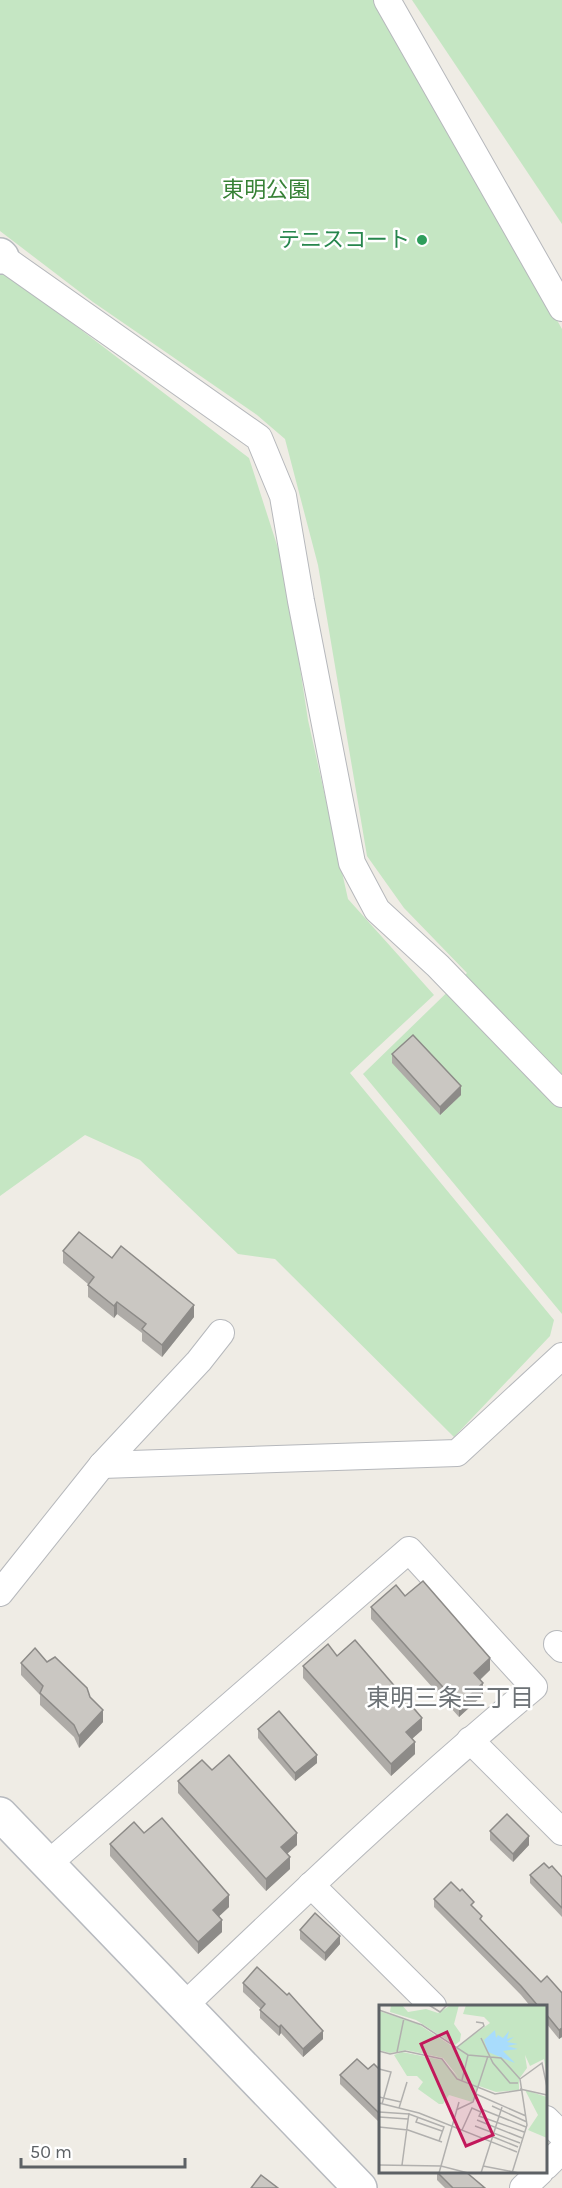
<svg xmlns="http://www.w3.org/2000/svg" width="562" height="2188" font-family="Karla,'Noto Sans JP',sans-serif">
	<style>
		.green { fill: #c5e6c3 }
		.lines { fill: none; stroke-linecap: round; stroke-linejoin: round }
		.street-casing { stroke: #b6b8bc; stroke-width: 28 }
		.secondary-casing { stroke: #b7babf; stroke-width: 36 }
		.street { stroke: #fff; stroke-width: 26 }
		.secondary { stroke: #fff; stroke-width: 33 }
		.wall { fill: #aeaba7 }
		.shaded-wall { fill: #8d8b88 }
		.building { fill: #cac7c2; stroke: #8d8b88; stroke-width: 1.5 }
		.leisure-dot { fill: #2e9e5b; stroke: #fff; stroke-width: 2 }
		.labels { text-anchor: middle; dominant-baseline: central; stroke-width: 5; stroke-linejoin: round; paint-order: stroke }
		.park-label { font-size: 22px; fill: #388237; stroke: #fff }
		.leisure-label { font-size: 22px; fill: #27864d; stroke: #fff; text-anchor: end }
		.neighbourhood-label { font-size: 24px; fill: #6e7377; stroke: #fff }
		.inset-road { fill: none; stroke: #b1b0ae; stroke-width: 1.5 }
		.view { fill: #c2185b; fill-opacity: 0.15; stroke: #c2185b; stroke-width: 3 }
		.inset-edge { fill: none; stroke: #5d6165; stroke-width: 3 }
	</style>
	<rect width="100%" height="100%" fill="#efece5"/>
	<g class="green">
		<path d="M0 0H376L562 329V1314L363 1074 467 973 404 908 367 856 318 565 285 439 257 415 93 302 0 231Z"/>
		<path d="M412 0H562V224Z"/>
		<path d="M0 268 249 458 285 570 308 720 348 899 434 995 350 1073 554 1320 550 1336 454 1437 275 1259 238 1254 140 1160 85 1135 0 1196Z"/>
	</g>
	<g class="lines">
		<defs>
			<g id="street">
				<path d="M387 0 562 308"/>
				<path d="M2 257 259 438 283 496 301 601 352 863 377 910 438 966 562 1094"/>
				<path d="M102 1465 457 1453 562 1356"/>
				<path d="M0 1593 102 1465 199 1361 221 1333"/>
				<path d="M557 1644 562 1649"/>
				<path d="M470 1740 562 1832"/>
				<path d="M49 1863 409 1550 534 1687C412 1788 298 1897 184 2006"/>
				<path d="M311 1885 433 2006"/>
				<path d="M546 2119 562 2135"/>
				<path d="M546 2166 562 2150"/>
				<path d="M523 2188 540 2172"/>
			</g>
			<g id="secondary">
				<path d="M0 255 2 257"/>
				<path d="M0 1814 360 2188"/>
			</g>
		</defs>
		<use href="#street" class="street-casing"/>
		<use href="#secondary" class="secondary-casing"/>
		<use href="#street" class="street"/>
		<use href="#secondary" class="secondary"/>
	</g>
	<g class="wall">
		<path d="M392 1054 461 1095 440 1115 392 1063Z"/>
		<path d="M63 1251 112 1258 194 1317 162 1357 142 1341V1333L117 1314 114 1318 88 1297V1284L63 1263Z"/>
		<path d="M405 1596 490 1670 480 1680 483 1695 459 1717 371 1619V1607Z"/>
		<path d="M337 1656 422 1730 412 1739 415 1754 391 1776 303 1678V1666Z"/>
		<path d="M47 1662 90 1697 103 1722 79 1748 74 1737 40 1705V1695L21 1675V1663Z"/>
		<path d="M258 1729 317 1763 295 1781 258 1738Z"/>
		<path d="M212 1770 297 1845 287 1854 290 1869 266 1891 178 1793V1781Z"/>
		<path d="M490 1831 529 1845 513 1862 490 1840Z"/>
		<path d="M144 1833 229 1907 219 1916 222 1932 198 1954 110 1856V1844Z"/>
		<path d="M549 1868 562 1877V1917L530 1883V1875Z"/>
		<path d="M460 1891 474 1908 482 1921 541 1982 562 1993V2037L559 2039 546 2023V2007H531L521 1995 434 1907V1899Z"/>
		<path d="M300 1930 340 1944 325 1961 300 1939Z"/>
		<path d="M243 1983 323 2039 303 2057 281 2033 279 2036 260 2018V2010L261 2009 243 1992Z"/>
		<path d="M368 2069 381 2071V2124L340 2084V2075Z"/>
		<path d="M437 2172 485 2188H445L437 2180Z"/>
	</g>
	<g class="shaded-wall">
		<path d="M461 1086V1095L440 1115V1107Z"/>
		<path d="M117 1302V1314L114 1318V1306Z"/>
		<path d="M194 1305V1317L162 1357V1345Z"/>
		<path d="M490 1658V1670L474 1685V1673Z"/>
		<path d="M483 1683V1695L459 1717V1705Z"/>
		<path d="M103 1710V1722L79 1748V1736Z"/>
		<path d="M422 1718V1730L406 1744V1732Z"/>
		<path d="M415 1742V1754L391 1776V1764Z"/>
		<path d="M317 1755V1763L295 1781V1773Z"/>
		<path d="M297 1833V1845L281 1859V1847Z"/>
		<path d="M529 1836V1845L513 1862V1854Z"/>
		<path d="M290 1857V1869L266 1891V1879Z"/>
		<path d="M229 1895V1907L213 1922V1910Z"/>
		<path d="M222 1920V1932L198 1954V1942Z"/>
		<path d="M340 1936V1944L325 1961V1953Z"/>
		<path d="M281 2025V2033L279 2036V2027Z"/>
		<path d="M562 2028V2037L559 2039V2030Z"/>
		<path d="M323 2031V2039L303 2057V2049Z"/>
	</g>
	<g class="building">
		<path d="M413 1035 461 1086 440 1107 392 1054Z"/>
		<path d="M79 1232 112 1258 121 1246 194 1305 162 1345 142 1329 146 1324 117 1302 114 1306 88 1285 94 1277 63 1251Z"/>
		<path d="M423 1581 490 1658 474 1673 483 1683 459 1705 371 1607 396 1585 405 1596Z"/>
		<path d="M355 1640 422 1718 406 1732 415 1742 391 1764 303 1666 328 1644 337 1656Z"/>
		<path d="M35 1648 47 1662 55 1657 87 1688 90 1697 103 1710 79 1736 74 1725 40 1693 43 1686 21 1663Z"/>
		<path d="M279 1711 317 1755 295 1773 258 1729Z"/>
		<path d="M229 1755 297 1833 281 1847 290 1857 266 1879 178 1781 202 1760 212 1770Z"/>
		<path d="M507 1814 529 1836 513 1854 490 1831Z"/>
		<path d="M162 1818 229 1895 213 1910 222 1920 198 1942 110 1844 134 1822 144 1833Z"/>
		<path d="M544 1863 549 1868 552 1866 562 1877V1908L530 1875Z"/>
		<path d="M451 1882 460 1891 462 1889 474 1902 471 1905 482 1916 480 1919 541 1982 547 1976 562 1993V2028L559 2030 546 2014V2007H539L521 1986 434 1899Z"/>
		<path d="M315 1913 340 1936 325 1953 300 1930Z"/>
		<path d="M257 1967 287 1995 289 1993 323 2031 303 2049 281 2025 279 2027 260 2010 265 2004 243 1983Z"/>
		<path d="M357 2059 368 2069 374 2064 381 2071V2115L340 2075Z"/>
		<path d="M437 2172H466L485 2188H453Z"/>
		<path d="M261 2175 278 2188H251Z"/>
	</g>
	<circle class="leisure-dot" cx="422" cy="240" r="6"/>
	<g class="labels">
		<g class="park-label">
			<text x="266" y="190">東明公園</text>
		</g>
		<g class="leisure-label">
			<text x="410" y="240">テニスコート</text>
		</g>
		<g class="neighbourhood-label">
			<text x="450" y="1698">東明三条三丁目</text>
		</g>
	</g>
	<g transform="translate(379 2005)">
		<rect width="168" height="168" fill="#efece5"/>
		<path d="M12 0H23L29 7 47 4 59 8 72 0H80L75 19 82 29 81 36 76 40 37 15 11 7ZM87 0H168V73L165 54 151 61 146 50 148 63 140 74V85L117 87 100 81 93 97 70 90 64 99H60L39 84 44 77 38 71H28L15 50 23 47 63 55 80 73 64 53 27 45 11 48 0 45V6L39 19 76 43 111 18 105 12 84 9ZM146 85 168 92V133L149 125 159 110Z" fill="#c5e6c3"/>
		<path d="M116 25 117 33 119 30 124 33 130 26 128 34 135 32 128 37 139 39 128 41 139 44 124 46 136 58 109 47 105 35Z" fill="#a8dcfc"/>
		<path class="inset-road" d="M50 0 61 7 68 0M0 5 43 20 89 50 122 53 141 74M102 33 114 58 131 78H139M77 43 105 21 104 18 97 17M0 46 11 49 26 46 63 54 78 74 116 89 142 85M18 47 25 13M0 64 12 67 3 99M83 75 89 50M141 84 168 90M97 89 147 111M0 92 22 97M0 98 40 108 138 147M113 101 148 117M20 103 28 77M102 104 147 122M77 105 94 97 109 51M0 107 30 109 65 122 60 136M0 112 29 114M39 112 37 117 63 126M98 115 143 133M96 121 141 138M0 122 29 125 63 137M83 125 93 103 102 107 100 111 145 127M112 131 139 142M0 160 62 161 89 168M23 160 30 108M104 161 140 168M60 168 80 97M102 168 123 102M133 168 148 120 141 74 163 58 168 82"/>
		<path class="view" d="M68 27 114 130 87 141 42 39Z"/>
		<rect width="168" height="168" class="inset-edge"/>
	</g>
	<path d="M21 2158v9h164v-9" fill="none" stroke="#5d6165" stroke-width="3"/>
	<text x="30" y="2158" font-size="18" fill="#5d6165" stroke="#ffffff" stroke-width="4.5" paint-order="stroke">50 m</text>
</svg>
